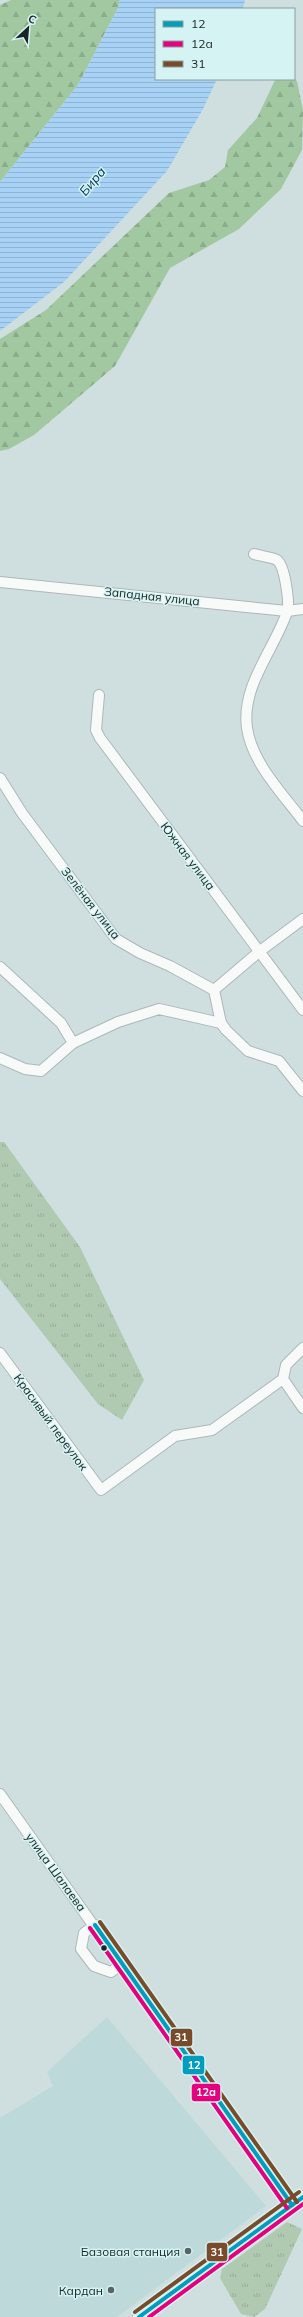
<svg xmlns="http://www.w3.org/2000/svg" width="303" height="2317" font-family="Mulish,sans-serif">
	<style>
		.built { fill: #bdd9d9 }
		.grass { fill: url(#grass-tufts) }
		.forest { fill: url(#forest-firs) }
		.water { fill: url(#water-rules) }
		.lines { fill: none; stroke-linecap: round; stroke-linejoin: round }
		.minor-casing { stroke: #abb8b7; stroke-width: 12 }
		.major-casing { stroke: #abb8b7; stroke-width: 14 }
		.minor { stroke: #f8fafa; stroke-width: 10 }
		.major { stroke: #f8fafa; stroke-width: 12 }
		.bus-1-casing { stroke: #d5f3f2; stroke-width: 7 }
		.bus-2-casing { stroke: #d5f3f2; stroke-width: 7 }
		.bus-3-casing { stroke: #d5f3f2; stroke-width: 7 }
		.bus-1 { stroke: #029cbd; stroke-width: 4 }
		.bus-2 { stroke: #e5007d; stroke-width: 4 }
		.bus-3 { stroke: #7a4b2a; stroke-width: 4 }
		.bus-dot { fill: #192424; stroke: #d5f3f2; stroke-width: 1.5 }
		.poi-dot { fill: #596565; stroke: #d5f3f2; stroke-width: 1.5 }
		.labels { text-anchor: middle; dominant-baseline: central; stroke-width: 3; stroke-linejoin: round; paint-order: stroke }
		.street-label { font-size: 12px; fill: #192424; stroke: #d5f3f2 }
		.poi-label { font-size: 12px; fill: #192424; stroke: #d5f3f2; text-anchor: end }
		.water-label { font-size: 13px; font-style: italic; fill: #00335a; stroke: #d5f3f2 }
		.line-badge { stroke: #d5f3f2; stroke-width: 1.5 }
		.badge-label { font-size: 11px; text-anchor: middle; font-weight: bold; fill: #fff }
	</style>
	<defs>
		<pattern id="grass-tufts" width="24" height="20" patternUnits="userSpaceOnUse"><rect width="24" height="20" fill="#b0cab2"/><path d="M3 7l-1-3M5 7V3M7 7l1-3M15 17l-1-3M17 17v-4M19 17l1-3" fill="none" stroke="#97ad99"/></pattern>
		<pattern id="forest-firs" width="22" height="20" patternUnits="userSpaceOnUse"><rect width="22" height="20" fill="#a2c8a1"/><path d="M5 1l3.5 6h-7zM16 11l3.5 6h-7z" fill="#8bac8a"/></pattern>
		<pattern id="water-rules" width="6" height="5" patternUnits="userSpaceOnUse"><rect width="6" height="5" fill="#a7d2f5"/><path d="M0 2.5h6" fill="none" stroke="#8fb4d2"/></pattern>
	</defs>
	<rect width="100%" height="100%" fill="#cfdfdf"/>
	<path class="built" d="M107 2017 266 2206 117 2317H0V2118L53 2086 47 2072Z"/>
	<g class="grass">
		<path d="M0 1142H4L80 1247 144 1380 122 1420 98 1404 0 1279Z"/>
		<path d="M287 2222 302 2229 265 2309 254 2317 241 2314 220 2278 222 2269Z"/>
	</g>
	<g class="forest">
		<path d="M11 0H120L118 8 78 85 0 182V5Z"/>
		<path d="M294 78 297 81 303 110 302 150 281 189 239 229 170 268 115 366 34 435 9 449 0 451V339L46 310 169 193 209 180 225 167 228 150 257 118 275 80Z"/>
	</g>
	<path class="water" d="M120 0H245L243 9H156V79H217L203 109 167 171 64 282 0 331V182L78 85 118 8Z"/>
	<g class="lines">
		<defs>
			<g id="minor">
				<path d="M254 554C260 556 272 557 277 560 285 566 290 604 287 612 274 650 241 686 247 728 252 763 283 794 303 821"/>
				<path d="M0 582 287 611 303 609"/>
				<path d="M99 695 96 730 100 738 303 1010"/>
				<path d="M0 778 22 813 116 939 140 953 170 966 214 990"/>
				<path d="M0 967 61 1023 73 1043"/>
				<path d="M214 990 221 1023 226 1030 248 1051 279 1061 303 1091"/>
				<path d="M214 990 260 951 303 919"/>
				<path d="M0 1058 25 1069 41 1071 73 1043 118 1022 159 1009 221 1023"/>
				<path d="M303 1348 286 1365 283 1379 303 1408"/>
				<path d="M0 1353 101 1490 175 1436 212 1430 283 1379"/>
				<path d="M0 1794 292 2205"/>
				<path d="M95 1925 84 1933 81 1949 94 1966 111 1972 122 1964"/>
			</g>
			<path id="major" d="M139 2317 303 2197"/>
		</defs>
		<use href="#minor" class="minor-casing"/>
		<use href="#major" class="major-casing"/>
		<use href="#minor" class="minor"/>
		<use href="#major" class="major"/>
		<defs>
			<g id="bus-1">
				<path d="M95 1925 292 2205"/>
				<path d="M139 2317 303 2197"/>
			</g>
			<g id="bus-2">
				<path d="M90 1928 287 2208"/>
				<path d="M149 2317 303 2204"/>
			</g>
			<g id="bus-3">
				<path d="M100 1922 297 2202"/>
				<path d="M135 2312 299 2192"/>
			</g>
		</defs>
		<use href="#bus-1" class="bus-1-casing"/>
		<use href="#bus-2" class="bus-2-casing"/>
		<use href="#bus-3" class="bus-3-casing"/>
		<use href="#bus-1" class="bus-1"/>
		<use href="#bus-2" class="bus-2"/>
		<use href="#bus-3" class="bus-3"/>
	</g>
	<circle class="bus-dot" cx="104" cy="1948" r="3.5"/>
	<g class="poi-dot">
		<circle cx="188" cy="2251" r="4"/>
		<circle cx="111" cy="2290" r="4"/>
	</g>
	<g class="labels">
		<g class="street-label">
			<text transform="translate(152 596) rotate(6)">Западная улица</text>
			<text transform="translate(188 856) rotate(53)">Южная улица</text>
			<text transform="translate(91 903) rotate(52)">Зелёная улица</text>
			<text transform="translate(51 1422) rotate(54)">Красивый переулок</text>
			<text transform="translate(56 1872) rotate(54)">улица Шалаева</text>
		</g>
		<g class="poi-label">
			<text x="180" y="2251">Базовая станция</text>
			<text x="103" y="2290">Кардан</text>
		</g>
		<g class="water-label">
			<text transform="translate(92 181) rotate(-50)">Бира</text>
		</g>
	</g>
	<g class="line-badge">
		<rect x="170" y="2028" width="23" height="19" rx="4" fill="#7a4b2a"/>
		<rect x="182" y="2055" width="23" height="20" rx="4" fill="#029cbd"/>
		<rect x="191" y="2083" width="30" height="19" rx="4" fill="#e5007d"/>
		<rect x="206" y="2242" width="22" height="20" rx="4" fill="#7a4b2a"/>
	</g>
	<g class="badge-label">
		<text x="181" y="2041">31</text>
		<text x="194" y="2069">12</text>
		<text x="206" y="2096">12а</text>
		<text x="217" y="2256">31</text>
	</g>
	<rect x="155" y="8" width="140" height="72" fill="#d5f3f2" stroke="#8aa0a0"/>
	<rect x="163" y="21" width="20" height="6" fill="#029cbd" stroke="#8aa0a0"/>
	<text x="191" y="28" font-size="12" fill="#192424">12</text>
	<rect x="163" y="41" width="20" height="6" fill="#e5007d" stroke="#8aa0a0"/>
	<text x="191" y="48" font-size="12" fill="#192424">12а</text>
	<rect x="163" y="61" width="20" height="6" fill="#7a4b2a" stroke="#8aa0a0"/>
	<text x="191" y="68" font-size="12" fill="#192424">31</text>
	<g transform="translate(28 28) rotate(26)" stroke="#d5f3f2" stroke-width="3" paint-order="stroke">
	<path d="M0-3L7 15L0 10L-7 15Z" fill="#192424"/>
	<text y="-6" font-size="11" font-weight="bold" text-anchor="middle" fill="#192424">С</text>
	</g>
</svg>
